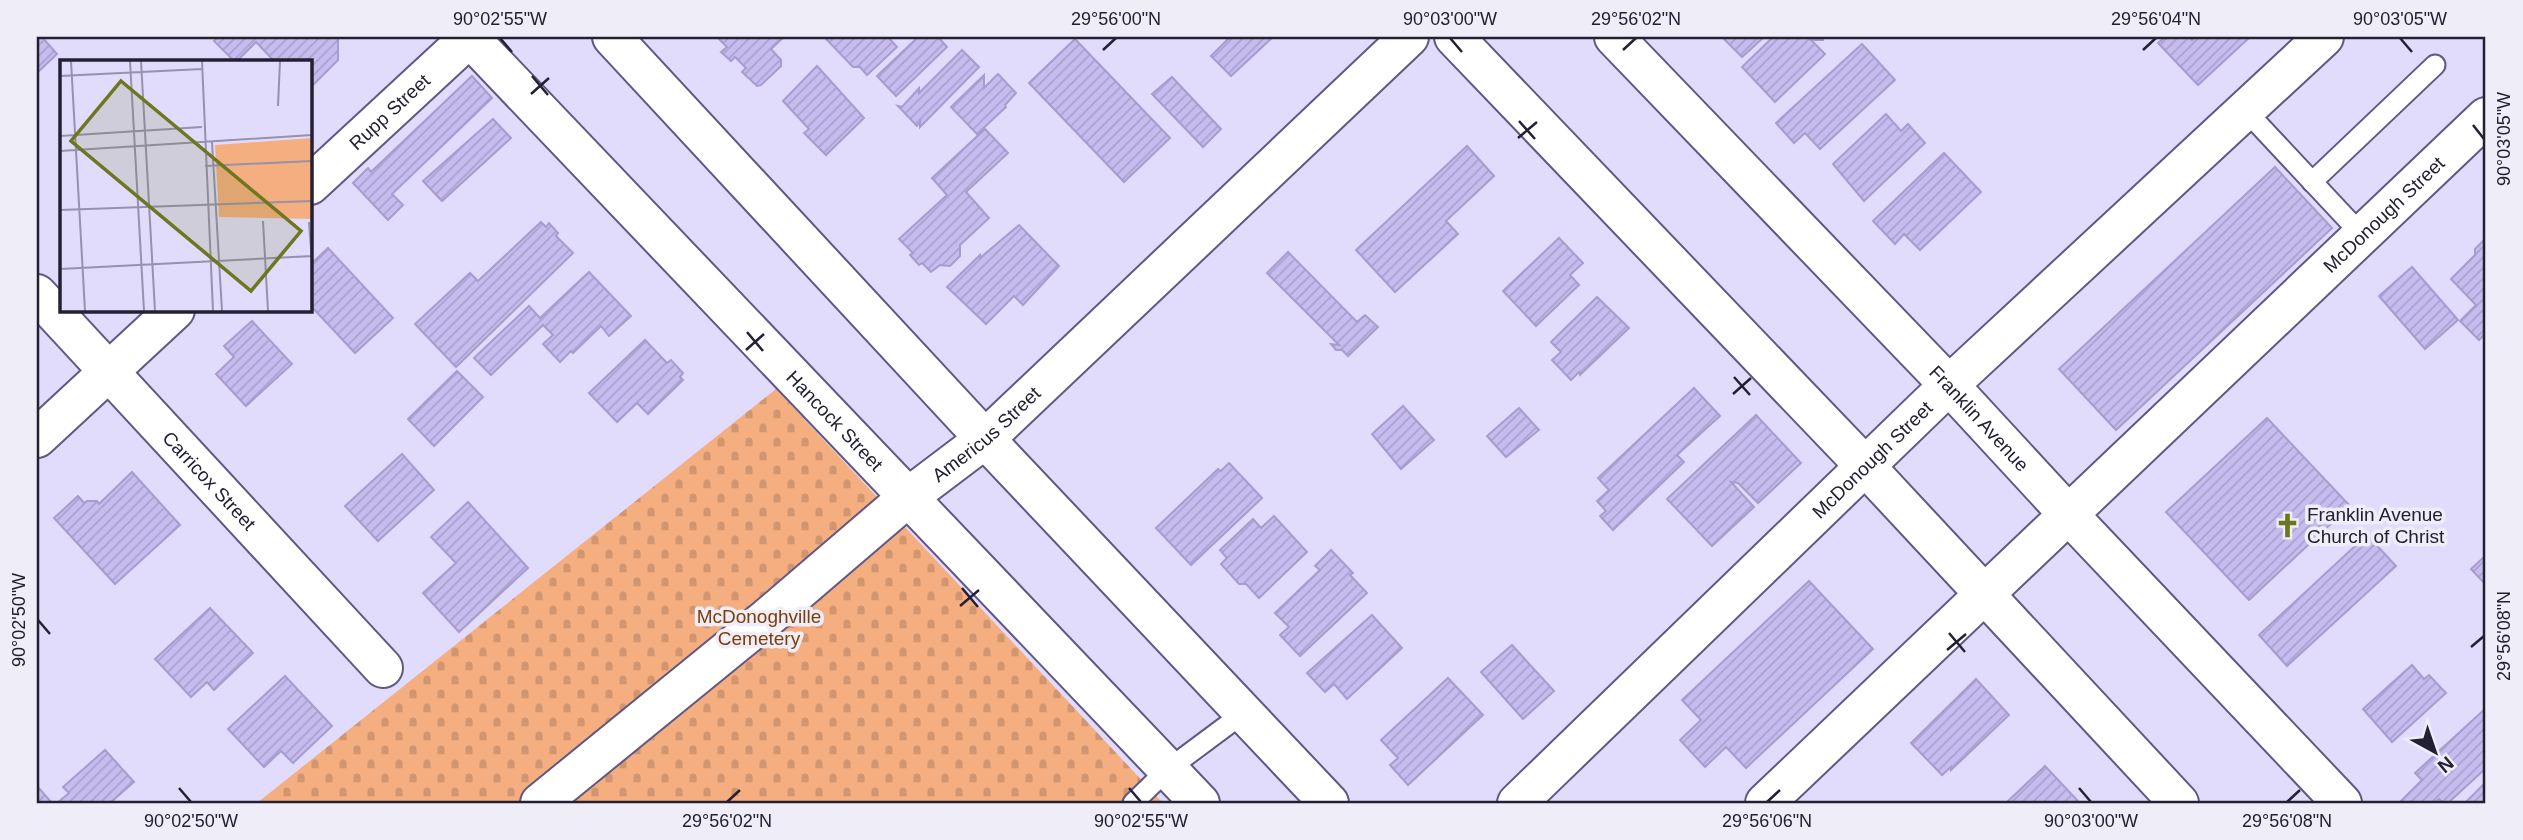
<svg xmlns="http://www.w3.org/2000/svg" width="2523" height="840" font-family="Helvetica,sans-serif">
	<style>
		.cemetery { fill: url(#cemetery-stones) }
		.building { fill: url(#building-hatch); stroke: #a79ccd; stroke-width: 2 }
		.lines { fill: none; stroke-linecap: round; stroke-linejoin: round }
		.service-casing { stroke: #615783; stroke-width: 23 }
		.minor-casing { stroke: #615783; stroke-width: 42 }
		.secondary-casing { stroke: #615783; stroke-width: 42 }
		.service { stroke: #fff; stroke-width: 19 }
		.minor { stroke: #fff; stroke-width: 38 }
		.secondary { stroke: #fff; stroke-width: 38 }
		.ticks { fill: none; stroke: #242033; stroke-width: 2.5 }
		.labels { text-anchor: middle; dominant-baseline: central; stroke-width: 7; stroke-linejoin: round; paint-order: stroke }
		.street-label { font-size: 19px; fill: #242033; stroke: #efedf7 }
		.poi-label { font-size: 19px; fill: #242033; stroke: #efedf7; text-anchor: start }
		.park-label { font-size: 19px; fill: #7b3e09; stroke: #efedf7 }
		.inset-road { fill: none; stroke: #9691ac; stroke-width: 2 }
		.view { fill: #6e761f; fill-opacity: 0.15; stroke: #6e761f; stroke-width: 3.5 }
		.inset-edge { fill: none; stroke: #242033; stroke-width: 3.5 }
		.neatline { fill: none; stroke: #242033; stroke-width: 2.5 }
		.ticks-label { font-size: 18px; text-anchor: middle; fill: #242033 }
	</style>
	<defs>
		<pattern id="cemetery-stones" width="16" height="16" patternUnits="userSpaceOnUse" patternTransform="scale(1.75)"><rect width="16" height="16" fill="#f4ae80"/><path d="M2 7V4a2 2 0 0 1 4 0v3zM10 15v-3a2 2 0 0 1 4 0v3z" fill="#d1956f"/></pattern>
		<pattern id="building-hatch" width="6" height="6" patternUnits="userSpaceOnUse" patternTransform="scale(1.75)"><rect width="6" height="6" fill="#c7bcef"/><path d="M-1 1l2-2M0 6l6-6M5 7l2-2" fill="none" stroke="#aba1cd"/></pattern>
	</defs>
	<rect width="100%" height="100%" fill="#e2dcfc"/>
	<path class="cemetery" d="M776 389 1163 803H257Z"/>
	<g class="building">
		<path d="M37 37H42L57 54 37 73Z"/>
		<path d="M218 37H338V60L310 88V61H274L256 42 237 61H234L214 41Z"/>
		<path d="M717 37H784L771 49 781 60V66L761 85 757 86 742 72 746 68 735 57 731 61 721 52 727 47Z"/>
		<path d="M829 37H888L897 47 867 75 860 67H853L826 39Z"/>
		<path d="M918 37H938L947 47 896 96 877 76Z"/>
		<path d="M1230 37H1273L1231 76 1211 56Z"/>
		<path d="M1722 37H1764L1742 57Z"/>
		<path d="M1773 37H1822L1819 39 1824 40H1811L1825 54 1775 102 1742 67Z"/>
		<path d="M2165 37H2189L2192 40 2195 37H2250L2198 85 2158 43Z"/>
		<path d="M1075 39 1170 138 1124 182 1029 83Z"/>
		<path d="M1862 44 1895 80 1820 149 1805 133 1794 143 1776 123Z"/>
		<path d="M962 50 979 67 920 127V122L917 126 898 106 902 107 919 88V93Z"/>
		<path d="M817 66 864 118 826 155 804 133 809 129 783 101Z"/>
		<path d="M998 74 1016 93 1005 105 1006 107 977 134 951 107 984 75V88Z"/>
		<path d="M472 76 492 98 392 194 403 205 388 220 353 183 368 168 371 172Z"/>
		<path d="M1172 77 1221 129 1203 147 1152 94Z"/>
		<path d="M1886 114 1901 131 1908 124 1925 143 1864 201 1833 164Z"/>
		<path d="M493 119 511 138 442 201 423 181Z"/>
		<path d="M985 129 1008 153 966 192 989 218 960 245V256L950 266 940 265 931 272 922 263 919 265 910 255 913 253 899 239 947 195 932 178Z"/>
		<path d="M1467 146 1494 176 1446 221 1458 234 1395 292 1356 250Z"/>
		<path d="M1944 153 1981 192 1920 250 1904 234 1895 244 1873 221Z"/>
		<path d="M2275 167 2332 228 2116 430 2059 369Z"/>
		<path d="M541 222 546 227 549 223 558 233 556 236 573 253 456 367 415 324 470 273 478 281Z"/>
		<path d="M1019 225 1059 266 1023 305 1014 296 986 324 947 287 980 255V258Z"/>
		<path d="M1559 238 1583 263 1570 275 1579 285 1536 326 1503 291Z"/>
		<path d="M2486 238V333L2479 340 2460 321 2476 305 2451 279 2475 255V249Z"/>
		<path d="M328 248 393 318 355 353 310 305V265Z"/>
		<path d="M1288 252 1357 322 1365 315 1378 327 1348 356 1342 350H1336L1331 344 1339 345 1267 273Z"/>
		<path d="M2412 267 2458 320 2425 349 2379 296Z"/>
		<path d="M589 272 631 316 609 336 601 326 573 353 571 351 560 362 543 344 553 335 543 325 491 375 474 358 529 306 540 318Z"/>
		<path d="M1597 297 1629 328 1580 375 1579 372 1571 380 1552 360 1561 352 1551 342Z"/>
		<path d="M252 321 292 364 246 406 216 374 234 357 224 346Z"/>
		<path d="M645 340 667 363 671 360 683 373 680 377 683 380 648 414 637 403 617 422 589 393Z"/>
		<path d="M457 371 483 397 434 446 408 419Z"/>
		<path d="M1694 388 1720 416 1677 455 1684 462 1613 530 1600 516 1606 511 1597 501 1609 490 1598 478Z"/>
		<path d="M1403 406 1434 440 1401 469 1372 434Z"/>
		<path d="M1519 408 1539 430 1506 457 1487 436Z"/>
		<path d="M1756 415 1801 463 1758 503 1738 483 1731 482 1754 507 1712 546 1667 499Z"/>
		<path d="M2267 418 2350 506 2249 600 2166 512Z"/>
		<path d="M402 454 434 490 378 541 345 506Z"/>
		<path d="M1229 463 1262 498 1191 565 1156 528 1218 469 1221 471Z"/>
		<path d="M132 472 180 525 115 584 54 518 78 496 84 503 87 501H97L99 504Z"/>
		<path d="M468 502 528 568 459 632 423 593 456 563 431 537Z"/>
		<path d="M1274 516 1307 552 1259 598 1246 584H1239L1221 564 1227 558 1220 550 1253 519 1261 528Z"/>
		<path d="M2367 535 2396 566 2287 666 2259 635Z"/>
		<path d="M1331 550 1353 573 1350 575 1367 593 1300 656 1280 635 1289 627 1275 613 1320 570 1315 566Z"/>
		<path d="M2486 555V585L2471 569Z"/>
		<path d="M1809 581 1873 649 1746 768 1726 747 1705 767 1680 740 1701 720 1682 700Z"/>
		<path d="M210 608 253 653 214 690 207 682 191 697 155 659Z"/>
		<path d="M1372 615 1402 648 1347 699 1334 684 1325 692 1307 673Z"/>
		<path d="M1512 645 1554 691 1523 719 1481 672Z"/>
		<path d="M2412 665 2424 679 2429 675 2446 693 2392 742 2363 709Z"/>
		<path d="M285 676 332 726 293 763 281 751 264 767 228 729Z"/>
		<path d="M1448 678 1483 715 1408 785 1390 765 1398 758 1381 740Z"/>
		<path d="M1976 679 2009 715 1951 770V767L1942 775 1911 743Z"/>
		<path d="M2486 708V768L2448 803H2443L2439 799 2434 803H2399L2422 780 2415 773Z"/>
		<path d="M105 750 134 782 110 803H57L69 793 63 787Z"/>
		<path d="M2045 766 2078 801 2075 803H2006Z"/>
		<path d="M2486 782V803H2466V802Z"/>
		<path d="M37 786 52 803H37Z"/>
	</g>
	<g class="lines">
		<defs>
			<g id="service">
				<path d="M2246 111 2362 235"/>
				<path d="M2312 182 2435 65"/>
				<path d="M1133 803 1167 770 1245 712"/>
			</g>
			<g id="minor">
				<path id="s1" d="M469 37 1200 803"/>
				<path d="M612 37 985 439 1329 803"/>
				<path id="s2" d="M310 185 470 37"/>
				<path id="s3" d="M37 294 383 668"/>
				<path d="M37 438 175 310"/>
				<path id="s4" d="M540 803 767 618 907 498 985 439 1409 37"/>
				<path id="s5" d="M1517 803 1949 385 2324 37"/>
				<path id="s6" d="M1765 803 2486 117"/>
			</g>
			<g id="secondary">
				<path d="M1454 37 1865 466 2179 803"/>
				<path id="s7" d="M1614 37 1949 385 2068 514 2342 803"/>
			</g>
		</defs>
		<use href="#service" class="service-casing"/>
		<use href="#minor" class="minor-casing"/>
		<use href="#secondary" class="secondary-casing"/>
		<use href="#service" class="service"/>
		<use href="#minor" class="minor"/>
		<use href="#secondary" class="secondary"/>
	</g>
	<path class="ticks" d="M500 38 512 52M1450 38 1462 52M2400 38 2412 52M1103 50 1116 38M1623 50 1636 38M2143 50 2156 38M532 76 548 95M531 94 549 78M1519 121 1535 139M2473 125 2484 139M1518 138 1537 122M747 332 763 351M746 350 764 334M1734 377 1750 395M1733 394 1751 378M962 588 978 607M960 606 979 590M38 620 50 634M1949 633 1965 652M2471 647 2484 636M1947 650 1966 634M179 788 191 802M1129 788 1141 802M2079 788 2091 802M727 802 740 790M1767 802 1780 790M2287 802 2300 790"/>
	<defs>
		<symbol id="church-bare" viewBox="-9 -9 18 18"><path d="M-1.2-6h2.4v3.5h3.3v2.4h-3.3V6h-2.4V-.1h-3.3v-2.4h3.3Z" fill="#6e761f" stroke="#efedf7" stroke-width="2.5" paint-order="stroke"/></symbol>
	</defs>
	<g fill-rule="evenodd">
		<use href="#church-bare" x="2270" y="508" width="35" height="35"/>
	</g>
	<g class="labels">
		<g class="street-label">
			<text stroke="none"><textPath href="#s2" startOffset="108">Rupp Street</textPath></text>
			<text stroke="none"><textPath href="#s6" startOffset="854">McDonough Street</textPath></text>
			<text stroke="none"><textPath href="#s7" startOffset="528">Franklin Avenue</textPath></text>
			<text stroke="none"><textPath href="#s1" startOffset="530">Hancock Street</textPath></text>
			<text stroke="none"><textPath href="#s4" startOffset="579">Americus Street</textPath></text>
			<text stroke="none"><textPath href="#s5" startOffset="494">McDonough Street</textPath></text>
			<text stroke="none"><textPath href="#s3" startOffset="254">Carricox Street</textPath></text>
		</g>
		<g class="poi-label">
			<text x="2307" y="514">Franklin Avenue<tspan x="2307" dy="22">Church of Christ</tspan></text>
		</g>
		<g class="park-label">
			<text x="759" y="616">McDonoghville<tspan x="759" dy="22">Cemetery</tspan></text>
		</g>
	</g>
	<g transform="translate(60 60)">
		<rect width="252" height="252" fill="#e2dcfc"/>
		<path d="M252 78V159L159 157 155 85Z" fill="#f4ae80"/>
		<path class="inset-road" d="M11 1 25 251M70 1 84 251M81 1 95 251M142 1 153 251M0 16 142 9M218 46 220 1M0 76 142 67M152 82 162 251M0 91 252 75M145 106 252 101M0 150 252 141M203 161 208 251M249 162 252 203M0 209 252 196"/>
		<path class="view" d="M61 21 241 171 191 231 11 81Z"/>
		<rect width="252" height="252" class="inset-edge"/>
	</g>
	<rect width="2523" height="840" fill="none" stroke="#efedf7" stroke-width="77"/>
	<g transform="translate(2435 752) rotate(140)" stroke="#efedf7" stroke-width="5" paint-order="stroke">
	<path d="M0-5L12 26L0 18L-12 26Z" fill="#242033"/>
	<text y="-10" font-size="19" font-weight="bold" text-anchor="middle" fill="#242033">N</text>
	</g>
	<rect x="38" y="38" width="2446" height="764" class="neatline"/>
	<g class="ticks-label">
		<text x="500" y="25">90°02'55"W</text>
		<text x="1116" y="25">29°56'00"N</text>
		<text x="1450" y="25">90°03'00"W</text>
		<text x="1636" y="25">29°56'02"N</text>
		<text x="2156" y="25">29°56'04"N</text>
		<text x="2400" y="25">90°03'05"W</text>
		<text transform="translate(2504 139) rotate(-90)" y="6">90°03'05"W</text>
		<text transform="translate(19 620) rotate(-90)" y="6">90°02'50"W</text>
		<text transform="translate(2504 636) rotate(-90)" y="6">29°56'08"N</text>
		<text x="191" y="827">90°02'50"W</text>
		<text x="727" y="827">29°56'02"N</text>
		<text x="1141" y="827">90°02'55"W</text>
		<text x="1767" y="827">29°56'06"N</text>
		<text x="2091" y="827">90°03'00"W</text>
		<text x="2287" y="827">29°56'08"N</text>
	</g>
</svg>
